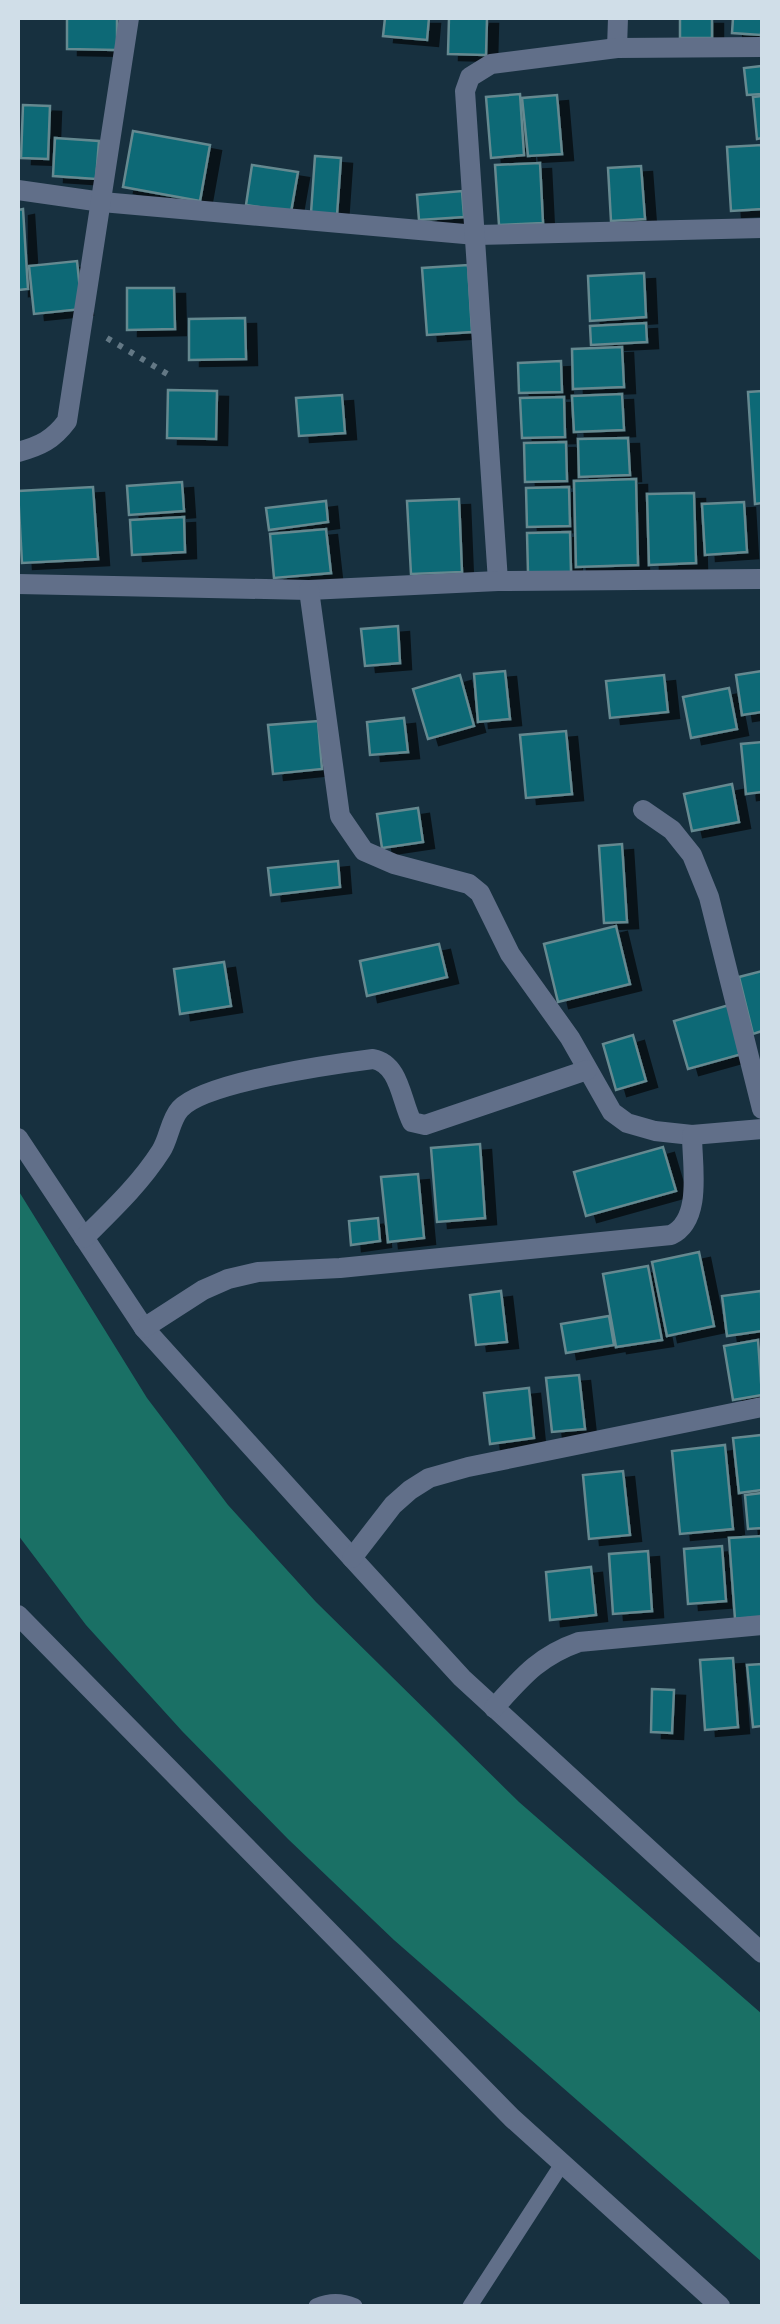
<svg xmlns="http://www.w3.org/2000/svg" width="780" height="2324" font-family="'Alegreya Sans',sans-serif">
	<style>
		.water { fill: #1a7065 }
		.building { fill: #0c6976; stroke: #658990; stroke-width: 2.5; filter: url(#shadow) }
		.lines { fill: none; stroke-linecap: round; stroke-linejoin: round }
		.path { stroke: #637885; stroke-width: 6; stroke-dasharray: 5 8; stroke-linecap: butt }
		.lane { stroke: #616f89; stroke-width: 15 }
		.street { stroke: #616f89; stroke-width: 20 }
	</style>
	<defs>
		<filter id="shadow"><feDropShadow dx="11" dy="6" stdDeviation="0" flood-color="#0009"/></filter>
	</defs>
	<rect width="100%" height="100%" fill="#17303f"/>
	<path class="water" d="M18 1190 147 1398 228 1505 316 1602 519 1802 762 2014V2262L394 1940 288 1839 182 1731 86 1625 18 1535Z"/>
	<g class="building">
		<path d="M67 18H117V50L67 49Z"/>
		<path d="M385 18H429L427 40 383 36Z"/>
		<path d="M449 18H487L486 55 448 54Z"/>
		<rect x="680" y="18" width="32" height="20"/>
		<path d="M733 18H762L761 35 732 33Z"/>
		<path d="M762 66V94L747 95 744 68Z"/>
		<path d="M520 94 524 155 491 158 486 97Z"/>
		<path d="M557 95 562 154 528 156 522 98Z"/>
		<path d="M762 96V138L757 139 753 97Z"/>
		<path d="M23 105 50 106 48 159 21 158Z"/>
		<path d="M133 131 210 145 200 201 123 187Z"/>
		<path d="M55 138 99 141 96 179 53 176Z"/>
		<path d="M762 145V209L731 211 727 147Z"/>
		<path d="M315 156 341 158 337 215 311 213Z"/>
		<path d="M540 163 543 223 499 225 495 165Z"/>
		<path d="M252 165 298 172 291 212 246 205Z"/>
		<path d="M641 166 645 219 611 221 608 168Z"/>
		<path d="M462 191 464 217 419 220 417 195Z"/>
		<path d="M23 209 28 289 18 290V210Z"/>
		<path d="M77 261 82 309 34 314 29 266Z"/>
		<path d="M468 265 472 332 427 335 422 268Z"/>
		<path d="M644 273 646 317 590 321 588 276Z"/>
		<path d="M127 288H174L175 329 127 330Z"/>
		<path d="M245 318 246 359 189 360V319Z"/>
		<path d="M646 323 647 342 591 345 590 326Z"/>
		<path d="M622 347 624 387 573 389 572 349Z"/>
		<path d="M561 361 562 392 519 393 518 363Z"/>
		<path d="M168 390 217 391 216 439 167 438Z"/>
		<path d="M762 391V503L755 504 748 392Z"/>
		<path d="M622 394 624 430 574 432 572 396Z"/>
		<path d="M342 395 345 433 299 436 296 398Z"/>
		<path d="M564 397 565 437 522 438 520 398Z"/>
		<path d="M628 438 630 475 579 477 578 439Z"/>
		<path d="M566 442 567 481 525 482 524 443Z"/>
		<path d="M636 479 638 565 576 567 574 481Z"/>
		<path d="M182 482 184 511 129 515 127 486Z"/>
		<path d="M93 487 98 559 22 563 18 491Z"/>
		<path d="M569 487 570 526 527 527 526 488Z"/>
		<path d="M694 493 696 563 649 565 647 494Z"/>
		<path d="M459 499 462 572 411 574 407 501Z"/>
		<path d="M326 501 328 522 269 530 266 508Z"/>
		<path d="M744 502 747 552 705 555 702 504Z"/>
		<path d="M184 517 185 552 132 555 130 520Z"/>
		<path d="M326 529 331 573 274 578 270 534Z"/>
		<path d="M570 532 571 572 528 573 527 533Z"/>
		<path d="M398 626 400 663 365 666 361 629Z"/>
		<path d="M505 671 510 719 478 722 474 674Z"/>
		<path d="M762 671V712L742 715 736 675Z"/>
		<path d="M460 675 474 726 428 739 413 689Z"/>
		<path d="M664 675 668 712 610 718 606 681Z"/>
		<path d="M729 688 737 729 691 738 683 697Z"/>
		<path d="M404 718 408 752 370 755 367 722Z"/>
		<path d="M318 721 322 769 273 774 268 725Z"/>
		<path d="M566 731 572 794 526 798 520 735Z"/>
		<path d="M762 742V792L746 794 741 744Z"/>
		<path d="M732 784 739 822 692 831 684 794Z"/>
		<path d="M418 808 423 842 382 848 377 814Z"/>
		<path d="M622 844 627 922 604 923 599 846Z"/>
		<path d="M338 861 340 887 271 895 268 868Z"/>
		<path d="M616 926 630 984 558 1002 544 944Z"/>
		<path d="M439 944 447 977 367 996 360 961Z"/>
		<path d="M224 962 231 1006 180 1014 174 969Z"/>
		<path d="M762 971V1031L753 1034 739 977Z"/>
		<path d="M729 1005 742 1054 688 1069 674 1021Z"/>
		<path d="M633 1035 646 1081 616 1090 603 1044Z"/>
		<path d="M480 1144 485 1218 437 1222 431 1148Z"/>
		<path d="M663 1147 676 1191 586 1216 574 1172Z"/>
		<path d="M418 1174 424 1238 388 1242 381 1177Z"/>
		<path d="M378 1218 380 1241 351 1245 349 1221Z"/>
		<path d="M699 1252 714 1326 667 1336 652 1262Z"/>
		<path d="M648 1266 662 1340 616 1347 603 1274Z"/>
		<path d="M501 1291 507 1342 476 1345 470 1295Z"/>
		<path d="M761 1291 762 1331 727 1336 722 1296Z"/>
		<path d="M609 1316 614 1345 566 1353 561 1324Z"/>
		<path d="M758 1340 762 1395 733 1400 724 1346Z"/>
		<path d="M579 1375 585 1429 552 1432 546 1378Z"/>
		<path d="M529 1388 534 1438 490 1444 484 1393Z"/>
		<path d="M762 1435V1490L739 1493 733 1438Z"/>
		<path d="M725 1445 733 1529 680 1534 672 1451Z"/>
		<path d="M623 1471 630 1535 589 1539 583 1475Z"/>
		<path d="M762 1493V1528L748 1529 745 1495Z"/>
		<path d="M762 1536V1617L735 1619 729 1538Z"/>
		<path d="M722 1546 726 1601 688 1604 684 1549Z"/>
		<path d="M648 1551 652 1611 613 1614 609 1554Z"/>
		<path d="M591 1567 596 1615 550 1620 546 1572Z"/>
		<path d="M733 1658 738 1727 705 1730 700 1660Z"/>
		<path d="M762 1664V1726L753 1727 747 1665Z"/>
		<path d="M652 1689 674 1690 672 1733 651 1732Z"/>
	</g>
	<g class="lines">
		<path class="path" d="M107 338 169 375"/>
		<g class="lane">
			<path d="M316 2306C330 2300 341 2300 355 2306"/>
			<path d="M470 2306 562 2164"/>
		</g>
		<g class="street">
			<path d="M617 48 618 18"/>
			<path d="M18 190 102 202 476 235 762 228"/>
			<path d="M18 452C40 446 53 440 67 421L129 18"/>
			<path d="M498 581 465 91 470 77 491 64 617 48 762 47"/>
			<path d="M18 584 309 590 498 581 762 579"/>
			<path d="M309 590 340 816 364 851 394 864 469 884 480 893 510 954 570 1038 612 1112 627 1123 655 1131 692 1135"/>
			<path d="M643 810 672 830 692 855 709 897 762 1109"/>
			<path d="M18 1138 144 1328 352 1558 462 1678 762 1953"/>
			<path d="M84 1238C111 1211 140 1184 161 1151 169 1139 170 1120 180 1109 204 1082 334 1064 373 1059 400 1064 401 1101 412 1122L425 1125 587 1070"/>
			<path d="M144 1328 203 1290 228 1279 258 1272 340 1268 671 1235C703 1220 692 1165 692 1135L762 1129"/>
			<path d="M352 1558 393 1505 410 1490 429 1478 468 1467 762 1407"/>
			<path d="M18 1615 512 2118 720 2306"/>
			<path d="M494 1708C522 1677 539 1656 579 1642L762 1625"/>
		</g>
	</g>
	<rect width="780" height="2324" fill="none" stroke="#d0dee8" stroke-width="40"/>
</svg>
